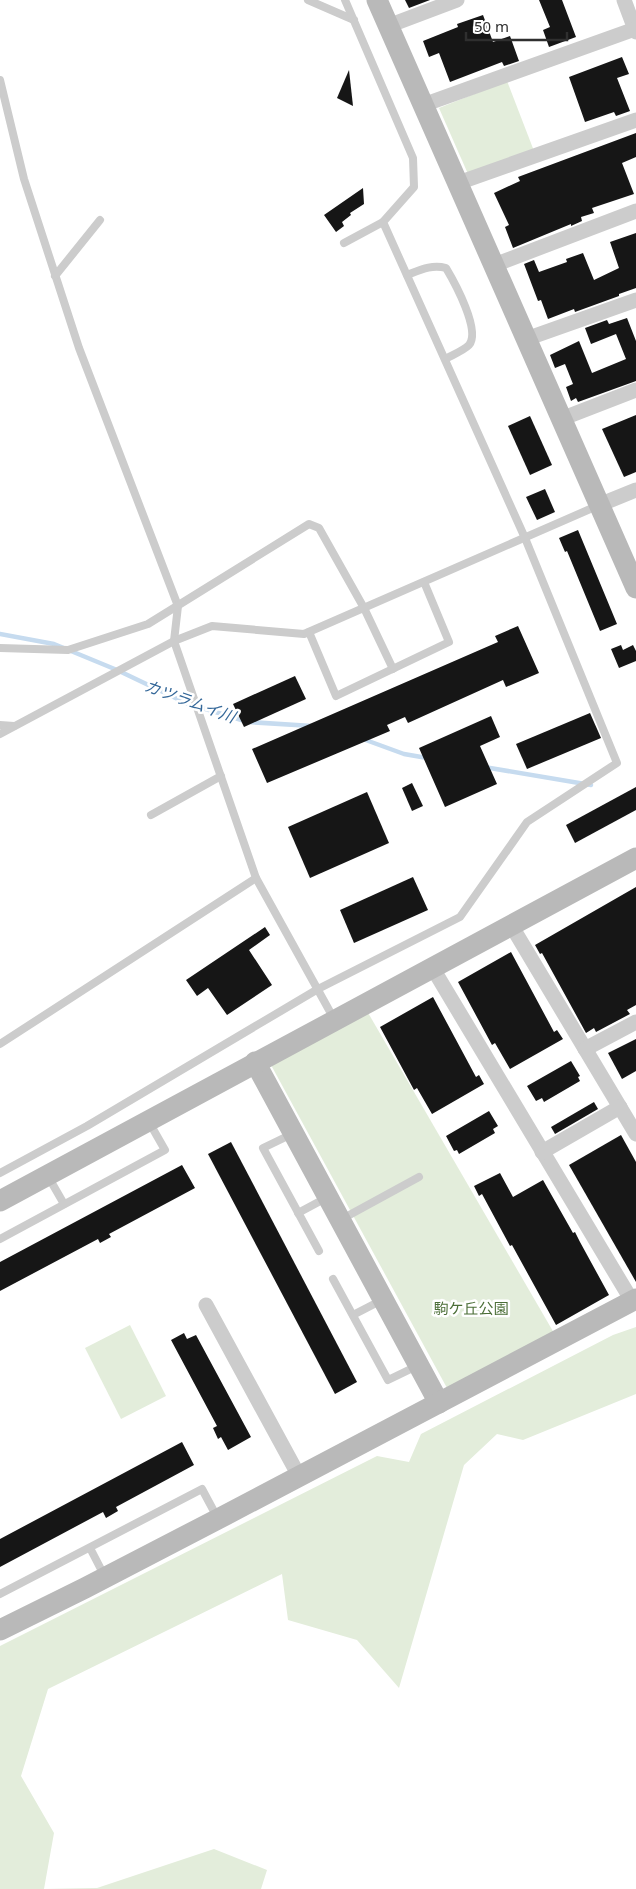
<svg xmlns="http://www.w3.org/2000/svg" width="636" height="1889" font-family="'Noto Sans','Noto Sans JP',sans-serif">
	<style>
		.green { fill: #e3eddb }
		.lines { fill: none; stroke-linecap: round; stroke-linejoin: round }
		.stream { stroke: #c6dbef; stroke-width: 4.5 }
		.building { fill: #161616 }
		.lane { stroke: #ccc; stroke-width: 8 }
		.street { stroke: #ccc; stroke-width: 15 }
		.secondary { stroke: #b9b9b9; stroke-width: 21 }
		.labels { text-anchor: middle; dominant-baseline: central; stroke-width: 5; stroke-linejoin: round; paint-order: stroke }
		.park-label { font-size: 15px; fill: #4c6f38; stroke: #fff }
		.water-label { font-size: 16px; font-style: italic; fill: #356899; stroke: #fff }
	</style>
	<rect width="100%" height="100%" fill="#fff"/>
	<g class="green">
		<path d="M507 81 534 151 468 174 439 108Z"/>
		<path d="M367 1011 554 1333 447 1388 271 1065Z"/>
		<path d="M130 1325 166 1396 121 1419 85 1348Z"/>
		<path d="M636 1327V1394L523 1440 497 1434 464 1465 399 1688 357 1640 288 1620 282 1574 48 1689 21 1776 54 1833 44 1889 97 1888 214 1849 267 1870 261 1889H0V1646L377 1456 409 1462 421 1434 613 1335Z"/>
	</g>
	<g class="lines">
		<g class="stream">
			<path d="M0 634 54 644 117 670 186 703 248 722 312 726"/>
			<path d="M363 739 404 754 427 758"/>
			<path d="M484 767 591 785"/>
		</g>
	</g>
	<g class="building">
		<path d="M405 0H430L409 8Z"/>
		<path d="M539 0H562L576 37 549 47 543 30 550 27Z"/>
		<path d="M483 15 493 42 510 36 519 61 504 66 502 62 450 82 439 53 429 57 423 41 458 27 457 24Z"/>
		<path d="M622 57 629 74 617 78 630 111 616 116 614 112 585 122 569 77Z"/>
		<path d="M349 70 353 106 337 98Z"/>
		<path d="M636 133V157L622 163 634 194 592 208 594 213 581 217 582 221 571 226V224L513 248 505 227 509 225 494 193 520 181 518 177Z"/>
		<path d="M363 188 364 204 350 213 351 215 342 222 344 226 336 232 324 215Z"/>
		<path d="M636 233V288L619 294V296L575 312 574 309 548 319 541 300 538 301 524 264 534 260 539 272 567 262 566 259 583 253 594 280 619 268 610 242Z"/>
		<path d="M627 318 636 341V381L578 402 576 398 571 401 566 387 573 384 565 364 555 368 550 355 579 341 592 373 626 359 616 334 591 344 585 328 607 320 609 324Z"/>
		<path d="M636 415V472L624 477 602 429Z"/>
		<path d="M530 416 552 465 530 475 508 426Z"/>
		<path d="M545 489 555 512 537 520 526 497Z"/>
		<path d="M578 530 617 624 600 631 567 551 565 552 559 538Z"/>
		<path d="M518 626 539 673 506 687 503 680 408 723 405 717 387 725 390 731 267 783 252 749 498 642 495 636Z"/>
		<path d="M621 645 623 650 633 645 636 651V661L619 668 611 649Z"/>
		<path d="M295 676 306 699 244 727 233 704Z"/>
		<path d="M590 713 601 738 527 769 516 744Z"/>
		<path d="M491 716 500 737 480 746 497 784 445 807 419 748Z"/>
		<path d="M412 783 423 806 412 811 402 788Z"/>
		<path d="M636 787V810L575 843 566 825Z"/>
		<path d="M367 792 389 843 310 878 288 827Z"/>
		<path d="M413 877 428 910 354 943 340 910Z"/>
		<path d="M636 887V1005L627 1010 630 1014 596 1032 594 1028 586 1033 542 953 540 954 535 945Z"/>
		<path d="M265 927 270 935 249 950 272 985 227 1015 208 988 197 996 186 980Z"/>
		<path d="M511 952 554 1032 557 1030 563 1039 510 1069 495 1043 492 1045 458 982Z"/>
		<path d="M433 997 476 1077 479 1075 484 1084 432 1114 417 1088 414 1090 380 1027Z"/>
		<path d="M636 1039V1071L622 1079 608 1053Z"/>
		<path d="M571 1061 580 1076 578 1077 580 1081 544 1102 542 1098 536 1101 527 1086Z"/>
		<path d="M594 1102 598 1109 555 1134 551 1127Z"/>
		<path d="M489 1111 498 1126 493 1129 495 1133 459 1154 457 1150 454 1151 446 1136Z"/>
		<path d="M621 1135 636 1162V1282L569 1165Z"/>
		<path d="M231 1142 357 1382 335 1394 208 1154Z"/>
		<path d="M182 1165 195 1188 109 1234 111 1237 100 1243 98 1239 0 1291V1262Z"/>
		<path d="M500 1173 513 1197 543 1180 573 1233 575 1232 580 1242 609 1295 556 1325 512 1245 510 1246 482 1194 479 1196 474 1186Z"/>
		<path d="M184 1333 187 1339 196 1335 251 1437 228 1450 221 1437 218 1439 213 1428 217 1426 171 1340Z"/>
		<path d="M182 1442 194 1465 116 1507 118 1511 106 1518 103 1512 0 1567V1539Z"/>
	</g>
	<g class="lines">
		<g class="lane">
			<path d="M308 0 354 20"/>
			<path d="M0 80 24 179 79 348 178 606 174 641 256 878 334 1019"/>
			<path d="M344 243 383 222"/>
			<path d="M407 275C420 270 432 264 446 268 455 283 481 331 469 345 463 351 452 355 445 359"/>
			<path d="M55 276 100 220"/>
			<path d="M309 632 336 696 449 642 424 582"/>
			<path d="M0 648 68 650 148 624 309 524 319 528 364 608 393 669"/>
			<path d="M0 725 14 726"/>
			<path d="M0 734 174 641 212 626 304 634 597 506"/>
			<path d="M151 815 221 776"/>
			<path d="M0 1044 256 878"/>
			<path d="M292 1134 263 1148 319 1251"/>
			<path d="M0 1173 87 1126 318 989 460 917 527 822 617 763 525 538 383 222 414 187 413 158 345 0"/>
			<path d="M49 1178 64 1204"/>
			<path d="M298 1213 326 1198"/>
			<path d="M342 1219 419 1177"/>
			<path d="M0 1239 165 1150 149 1122"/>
			<path d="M333 1279 388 1380 417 1366"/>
			<path d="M353 1315 382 1300"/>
			<path d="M90 1548 105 1577"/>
			<path d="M0 1594 202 1489 217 1517"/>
		</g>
		<g class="street">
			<path d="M624 0 636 32"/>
			<path d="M388 26 457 0"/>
			<path d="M423 105 635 29"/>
			<path d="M458 183 636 120"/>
			<path d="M494 265 636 211"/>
			<path d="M526 339 636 300"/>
			<path d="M561 419 636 390"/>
			<path d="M599 505 636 490"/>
			<path d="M511 925 636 1134"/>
			<path d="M432 967 632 1301"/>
			<path d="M585 1049 636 1022"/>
			<path d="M542 1152 620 1107"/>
			<path d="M206 1305 299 1476"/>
		</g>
		<g class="secondary">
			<path d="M377 0 636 588"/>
			<path d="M255 1062 439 1403"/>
			<path d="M0 1201 636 858"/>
			<path d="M0 1630 85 1588 218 1519 636 1299"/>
		</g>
	</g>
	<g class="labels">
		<g class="park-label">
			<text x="471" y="1308">駒ケ丘公園</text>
		</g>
		<g class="water-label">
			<text transform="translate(190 701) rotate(20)">カツラムイ川</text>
		</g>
	</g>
	<path d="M466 32v8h101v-8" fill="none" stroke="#2f2f2f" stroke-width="2.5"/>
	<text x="474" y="32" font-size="15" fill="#2f2f2f" stroke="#ffffff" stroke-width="4" paint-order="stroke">50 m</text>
</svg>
